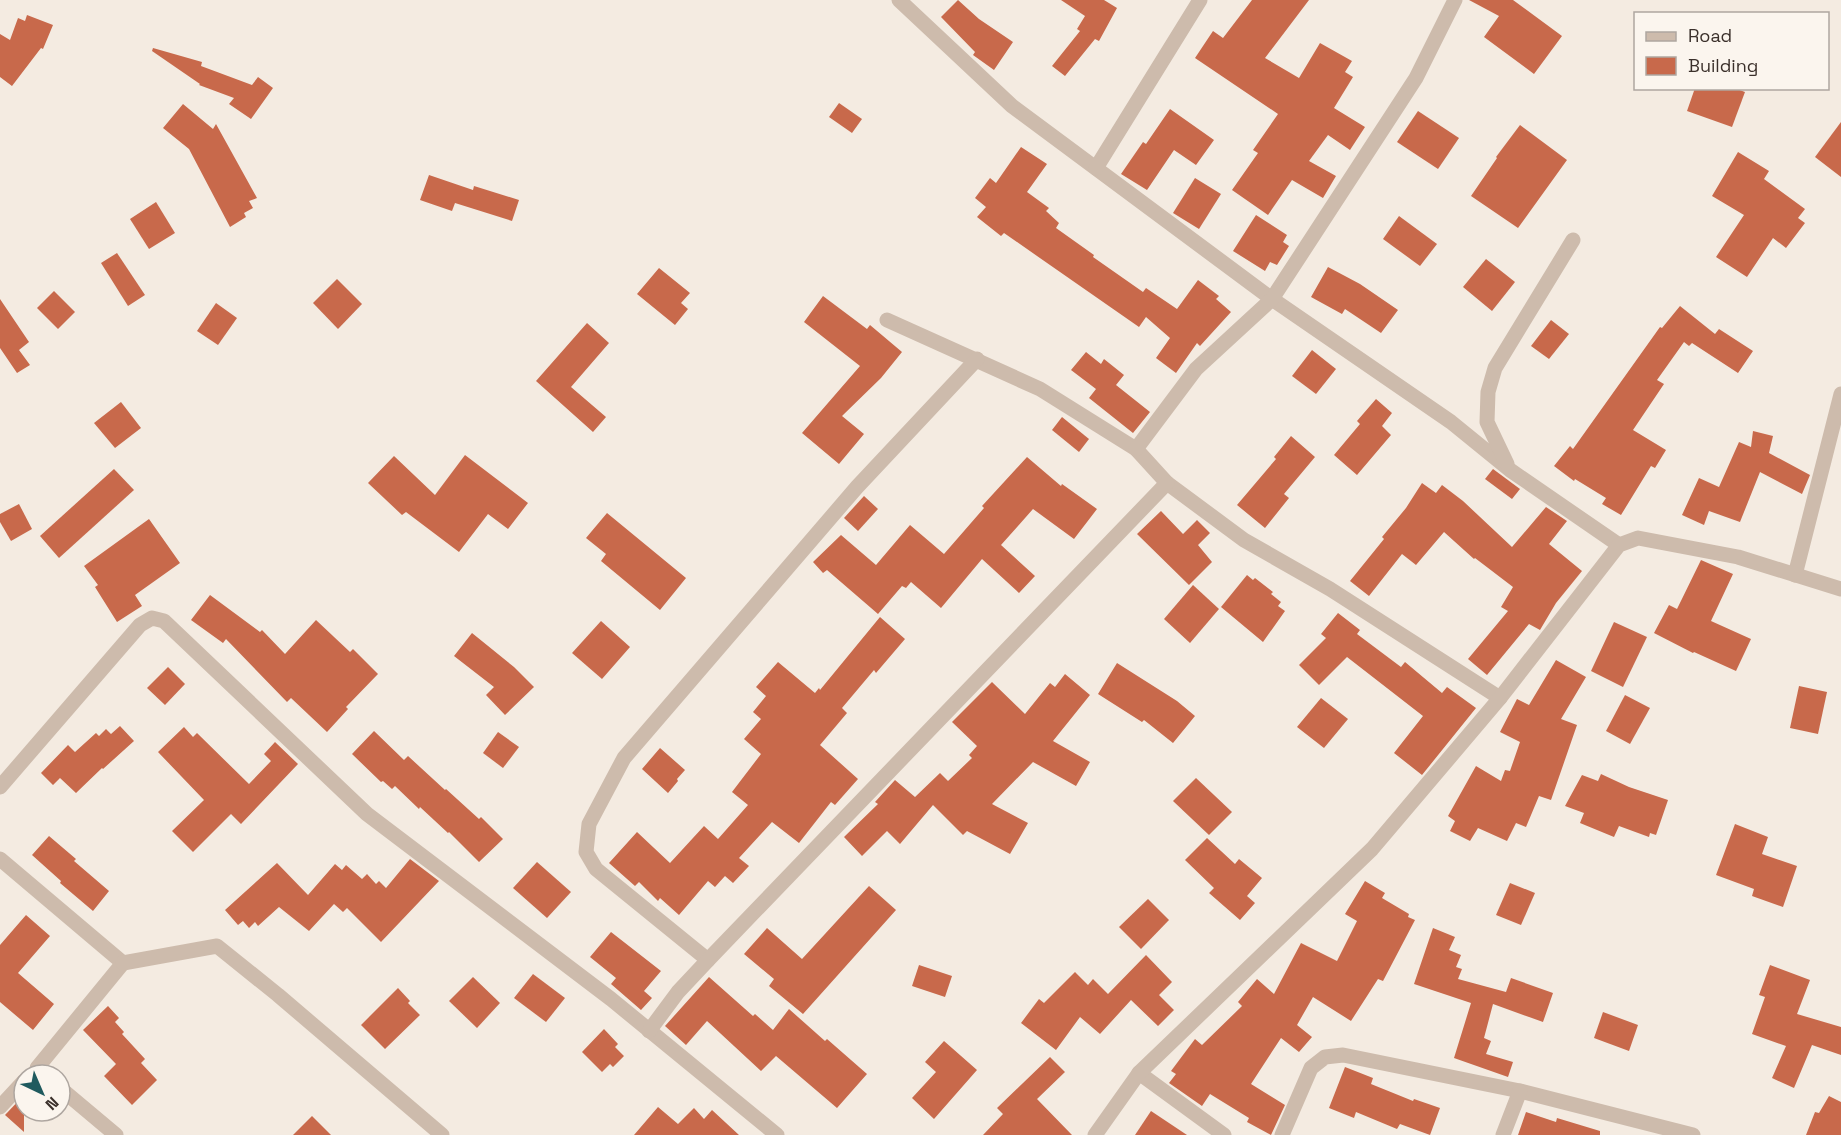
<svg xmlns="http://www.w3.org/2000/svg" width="1841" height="1135" font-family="'Space Grotesk',sans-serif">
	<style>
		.building { fill: #c8694b }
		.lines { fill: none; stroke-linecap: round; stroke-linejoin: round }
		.minor { stroke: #cdbbac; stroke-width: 15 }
	</style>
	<rect width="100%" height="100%" fill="#f4ebe1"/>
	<g class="building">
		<path d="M958 0 979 19 1013 42 994 70 973 55 975 52 941 17Z"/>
		<path d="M1061 0H1104L1117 8 1099 41 1095 39 1065 76 1052 66 1080 31 1077 29 1085 16Z"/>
		<path d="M1252 0H1309L1265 58 1299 78 1320 43 1352 61 1345 72 1353 77 1334 108 1365 127 1350 150 1328 135 1309 161 1336 176 1323 198 1292 180 1268 215 1232 190 1258 153 1253 150 1278 114 1195 58 1213 31 1223 38Z"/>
		<path d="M1469 0H1513L1562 36 1534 74 1484 37 1499 16Z"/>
		<path d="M27 15 53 25 43 49 41 48 12 86 0 77V34L10 40 18 18 25 21Z"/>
		<path d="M153 48 202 62 201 66 252 85 258 77 273 88 251 119 229 104 234 98 199 85 200 84 152 51Z"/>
		<path d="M1695 88H1734L1745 92 1732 127 1687 111Z"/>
		<path d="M839 103 862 119 852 133 829 117Z"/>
		<path d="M183 104 213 129 216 124 257 198 249 201 253 208 244 213 246 217 230 227 189 149 163 128Z"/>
		<path d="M1170 109 1214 140 1196 165 1174 150 1147 190 1121 174 1143 142 1146 144Z"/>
		<path d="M1418 111 1459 138 1438 169 1397 142Z"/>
		<path d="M1841 122V177L1815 157Z"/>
		<path d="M1520 125 1567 160 1518 228 1471 196 1497 158 1496 157Z"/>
		<path d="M1021 147 1047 164 1027 192 1049 208 1046 211 1059 223 1056 228 1094 255 1093 257 1143 292 1146 288 1177 309 1198 280 1219 296 1216 299 1231 312 1200 346 1197 343 1176 373 1156 358 1170 338 1146 317 1139 327 1004 233 1001 236 977 217 986 207 975 198 990 178 996 183Z"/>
		<path d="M1738 152 1769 171 1764 179 1805 209 1798 218 1805 223 1786 248 1773 238 1747 277 1716 257 1744 215 1712 196Z"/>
		<path d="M429 175 473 190 474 186 519 200 512 221 455 203 452 211 420 200Z"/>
		<path d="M1195 178 1221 194 1199 229 1173 213Z"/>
		<path d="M156 202 175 233 149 249 130 219Z"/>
		<path d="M1256 215 1287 235 1283 242 1289 246 1277 265 1270 262 1265 271 1233 251Z"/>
		<path d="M1399 216 1437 244 1420 266 1383 239Z"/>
		<path d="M117 253 145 295 128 306 101 263Z"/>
		<path d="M1486 259 1515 282 1492 311 1463 287Z"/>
		<path d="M1328 267 1360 284 1398 310 1381 333 1345 309 1342 314 1311 297Z"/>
		<path d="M659 268 690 293 681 303 688 309 675 325 637 294Z"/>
		<path d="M337 279 362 304 338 329 313 303Z"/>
		<path d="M54 291 75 312 58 329 37 308Z"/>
		<path d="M823 296 867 329 870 325 902 352 881 378 842 416 864 434 839 464 802 433 860 366 804 322Z"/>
		<path d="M0 299 29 342 19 350 30 365 17 373 0 348Z"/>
		<path d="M216 303 237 318 218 345 197 331Z"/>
		<path d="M1680 306 1715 334 1719 329 1753 351 1738 373 1692 343 1689 346 1684 342 1657 380 1664 384 1633 430 1666 450 1655 468 1651 466 1621 515 1602 504 1606 498 1575 479 1574 481 1554 466 1570 446 1573 449 1660 327 1662 328Z"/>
		<path d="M1551 320 1569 334 1549 359 1531 346Z"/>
		<path d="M587 323 609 343 571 387 606 417 593 432 536 381Z"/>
		<path d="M1312 350 1336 369 1316 394 1292 376Z"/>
		<path d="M1086 352 1101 364 1104 359 1124 375 1116 385 1150 412 1133 433 1089 398 1096 389 1071 370Z"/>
		<path d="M1376 399 1392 413 1382 426 1391 435 1357 475 1334 455 1360 424 1357 421Z"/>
		<path d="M121 402 141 428 115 448 94 423Z"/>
		<path d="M1062 417 1089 439 1079 452 1052 430Z"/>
		<path d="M1753 431 1773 436 1769 453 1810 475 1802 494 1760 472 1740 522 1709 511 1704 525 1682 515 1699 478 1719 487 1739 442 1751 447Z"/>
		<path d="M1291 436 1315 457 1284 494 1289 498 1265 528 1237 505 1276 459 1274 457Z"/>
		<path d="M465 455 528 503 508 529 488 514 459 552 406 512 402 515 368 483 394 456 435 495Z"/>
		<path d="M1027 457 1061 486 1062 484 1097 509 1074 539 1033 509 1001 545 1035 576 1019 593 982 559 941 608 911 582 906 588 902 586 878 614 827 570 823 573 813 562 841 535 876 565 910 525 944 554 984 508 982 506Z"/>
		<path d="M114 469 134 490 59 558 40 536Z"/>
		<path d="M1493 469 1520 489 1512 499 1485 479Z"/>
		<path d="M1422 483 1436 493 1442 485 1463 501 1512 547 1546 507 1567 521 1549 544 1582 571 1556 603 1540 630 1529 624 1487 675 1468 659 1508 611 1501 607 1513 587 1475 558 1474 559 1444 532 1416 565 1402 554 1369 596 1350 581 1384 539 1382 537 1406 508Z"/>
		<path d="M864 496 878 509 858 531 844 518Z"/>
		<path d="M19 504 32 529 11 541 0 522V514Z"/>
		<path d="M1161 511 1183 534 1197 520 1210 533 1198 545 1212 562 1189 585 1137 534Z"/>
		<path d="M607 513 686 578 660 610 601 561 606 554 586 538Z"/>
		<path d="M149 519 180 563 135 595 142 606 117 622 95 587 98 585 84 566Z"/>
		<path d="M1701 560 1733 574 1711 621 1751 639 1736 671 1694 652 1693 653 1654 633 1669 605 1677 609Z"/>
		<path d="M1247 575 1253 580 1255 578 1273 592 1271 594 1281 602 1278 606 1285 611 1263 642 1221 607Z"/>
		<path d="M1193 585 1219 609 1190 643 1164 619Z"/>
		<path d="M210 595 260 632 262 630 285 654 316 620 350 652 353 649 378 674 346 707 348 709 327 732 291 698 287 702 226 639 223 643 191 620Z"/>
		<path d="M1338 613 1360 630 1357 634 1401 667 1405 662 1442 693 1447 687 1476 708 1422 775 1394 753 1423 716 1347 657 1319 685 1299 665 1326 638 1321 634Z"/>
		<path d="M880 617 905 639 876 673 874 670 842 708 847 713 820 745 858 779 835 805 831 802 799 843 772 822 739 858 749 866 733 883 725 876 715 887 708 881 679 915 660 898 658 901 639 882 635 886 609 863 637 832 670 863 704 826 718 839 748 805 732 792 761 754 744 739 761 719 753 712 766 696 756 687 778 662 815 693 819 688 820 690Z"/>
		<path d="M601 621 630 647 602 679 572 653Z"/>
		<path d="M1614 622 1647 637 1623 687 1591 671Z"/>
		<path d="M472 633 514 667 534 687 505 715 486 695 494 687 454 656Z"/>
		<path d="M1556 660 1586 677 1561 719 1577 725 1551 800 1539 796 1526 827 1516 823 1507 841 1478 828 1470 841 1450 831 1455 821 1448 816 1476 766 1501 781 1505 770 1510 771 1520 742 1500 732 1517 699 1529 705Z"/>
		<path d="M1117 663 1177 701 1195 716 1173 743 1144 720 1142 722 1098 694Z"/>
		<path d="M168 667 185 684 165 705 147 688Z"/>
		<path d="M1065 674 1090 695 1053 741 1090 762 1076 786 1033 762 992 804 1028 823 1010 854 967 831 963 835 933 805 900 844 887 831 862 856 844 837 878 804 875 802 895 780 915 797 940 773 948 781 972 758 969 755 977 746 952 722 992 682 1025 714 1050 683 1055 687Z"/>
		<path d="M1799 686 1827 692 1818 734 1790 728Z"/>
		<path d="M1625 695 1650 708 1630 744 1606 731Z"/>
		<path d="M1321 698 1348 719 1324 748 1297 727Z"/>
		<path d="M120 726 134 741 103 769 102 768 76 793 60 778 53 785 41 773 68 745 75 752 96 733 99 736 106 729 111 734Z"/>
		<path d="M184 727 193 737 197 733 249 784 271 761 264 754 275 742 298 764 241 824 231 814 193 852 172 831 204 800 158 752Z"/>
		<path d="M374 731 404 760 408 756 445 790 446 789 479 819 481 817 503 839 479 862 449 832 448 833 420 807 419 809 395 786 392 789 383 781 381 782 352 754Z"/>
		<path d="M498 732 519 747 503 768 483 753Z"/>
		<path d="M660 748 685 770 677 779 678 781 668 793 642 769Z"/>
		<path d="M1601 774 1629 787 1668 800 1656 835 1650 833 1649 837 1619 826 1614 837 1580 823 1584 813 1565 806 1582 775 1598 781Z"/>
		<path d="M1196 778 1232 812 1209 835 1173 801Z"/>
		<path d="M1735 824 1768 837 1762 854 1797 866 1783 907 1752 896 1754 889 1716 875Z"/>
		<path d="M49 836 76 859 74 861 109 891 93 911 60 883 61 881 32 855Z"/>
		<path d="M1207 838 1235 864 1239 859 1262 878 1247 896 1255 903 1240 920 1209 893 1214 888 1185 860Z"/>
		<path d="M410 859 439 881 381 942 347 908 343 912 334 904 309 931 279 907 258 926 255 922 249 928 243 921 238 925 225 910 277 863 308 895 335 864 342 870 346 865 362 879 367 874 376 884 379 881 386 888Z"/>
		<path d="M537 862 571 892 547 918 513 888Z"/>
		<path d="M1365 881 1385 893 1382 898 1409 914 1408 917 1415 920 1383 981 1378 979 1351 1021 1313 997 1297 1025 1312 1037 1299 1052 1281 1038 1251 1084 1285 1105 1271 1135 1247 1122 1249 1118 1210 1094 1202 1106 1169 1083 1176 1074 1171 1071 1195 1039 1202 1045 1242 1006 1238 1002 1257 979 1274 994 1301 943 1337 961 1357 921 1345 914Z"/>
		<path d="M1510 883 1535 893 1521 925 1496 915Z"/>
		<path d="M869 886 896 910 803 1014 769 986 774 979 744 954 767 928 802 959Z"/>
		<path d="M1148 899 1169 920 1141 949 1119 927Z"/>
		<path d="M26 915 50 936 18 973 54 1004 33 1030 0 1002V945Z"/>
		<path d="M1433 928 1455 937 1449 950 1461 955 1456 967 1462 969 1458 979 1506 992 1511 978 1553 993 1543 1022 1493 1004 1484 1038 1491 1041 1486 1054 1513 1062 1508 1077 1454 1058 1471 1003 1414 984Z"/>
		<path d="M611 932 661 971 644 991 652 998 641 1010 611 984 616 978 590 957Z"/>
		<path d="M1146 955 1172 982 1159 995 1174 1010 1158 1026 1131 1000 1100 1034 1080 1017 1056 1050 1021 1023 1039 999 1044 1003 1075 972 1088 985 1093 979 1108 994Z"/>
		<path d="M919 965 952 976 945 997 912 986Z"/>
		<path d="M1770 965 1810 980 1797 1014 1841 1027V1055L1812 1045 1794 1088 1772 1078 1786 1046 1752 1034 1765 997 1759 995Z"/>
		<path d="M533 974 565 998 546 1022 514 998Z"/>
		<path d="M473 977 500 1003 477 1028 449 1001Z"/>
		<path d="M709 977 753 1016 755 1014 773 1030 789 1009 825 1041 827 1039 867 1074 837 1108 776 1056 761 1071 707 1021 686 1045 665 1026Z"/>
		<path d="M398 988 410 1001 408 1003 420 1015 385 1049 361 1025Z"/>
		<path d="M108 1006 119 1018 115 1022 124 1032 122 1034 145 1059 141 1063 157 1080 132 1105 104 1076 116 1064 83 1030Z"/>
		<path d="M1603 1012 1638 1025 1629 1051 1594 1038Z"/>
		<path d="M604 1029 618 1044 615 1047 624 1056 613 1067 610 1064 602 1072 582 1052Z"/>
		<path d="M944 1041 977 1070 934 1119 912 1098 936 1072 925 1062Z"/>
		<path d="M1050 1057 1065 1072 1037 1099 1072 1135H983L1003 1114 997 1108Z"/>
		<path d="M1345 1067 1373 1078 1371 1084 1413 1101 1414 1099 1440 1108 1430 1135 1400 1124 1397 1129 1356 1112 1354 1118 1329 1108Z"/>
		<path d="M24 1095V1132L5 1115Z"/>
		<path d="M1829 1096 1841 1102V1135H1806L1815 1112 1819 1113Z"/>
		<path d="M658 1107 678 1124 694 1108 704 1119 712 1110 739 1135H634Z"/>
		<path d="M1151 1111 1187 1135H1135Z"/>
		<path d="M1526 1112 1556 1122 1557 1118 1600 1131V1135H1518Z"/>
		<path d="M312 1116 331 1135H293Z"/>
	</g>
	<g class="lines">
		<g class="minor">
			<path d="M899 0 1012 106 1272 299 1451 422 1510 470 1619 545"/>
			<path d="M1096 168 1200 0"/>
			<path d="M887 320 1040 389 1136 449 1167 483 1244 540 1330 589 1500 698"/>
			<path d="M1136 449 1196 369 1272 299 1416 78 1455 0"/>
			<path d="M1507 464 1487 422 1488 392 1495 368 1573 240"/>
			<path d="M1795 575 1841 394"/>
			<path d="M0 787 140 625 152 618 164 621 367 814 611 999 777 1135"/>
			<path d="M0 859 123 963 37 1068 45 1075"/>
			<path d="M708 960 596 869 586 852 589 824 624 758 857 487 977 359"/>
			<path d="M123 963 217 946 278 995 442 1135"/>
			<path d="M649 1031 678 992 708 960 1167 483"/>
			<path d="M1139 1073 1224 1135"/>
			<path d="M60 1088 116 1135"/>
			<path d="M0 1107 24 1081"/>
			<path d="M1095 1135 1139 1073 1372 849 1500 698 1619 545 1638 538 1738 557 1841 589"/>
			<path d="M1282 1135 1311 1068 1325 1057 1343 1055 1520 1091 1693 1135"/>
			<path d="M1503 1135 1520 1091"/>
		</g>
	</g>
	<rect x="1634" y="12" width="195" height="78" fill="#fbf5ee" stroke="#aea6a0" stroke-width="1.5"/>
	<rect x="1646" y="32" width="30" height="9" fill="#cdbbac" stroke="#aea6a0" stroke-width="1.5"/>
	<text x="1688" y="42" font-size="18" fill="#3b302b">Road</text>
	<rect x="1646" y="57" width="30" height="18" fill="#c8694b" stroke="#aea6a0" stroke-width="1.5"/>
	<text x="1688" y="72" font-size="18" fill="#3b302b">Building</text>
	<g transform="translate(42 1093) rotate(136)"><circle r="28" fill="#fbf5ee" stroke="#aea6a0" stroke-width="1.5"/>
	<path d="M0-4.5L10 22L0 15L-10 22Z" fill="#1f5a5e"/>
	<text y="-9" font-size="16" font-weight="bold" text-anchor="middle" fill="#3b302b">N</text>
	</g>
</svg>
